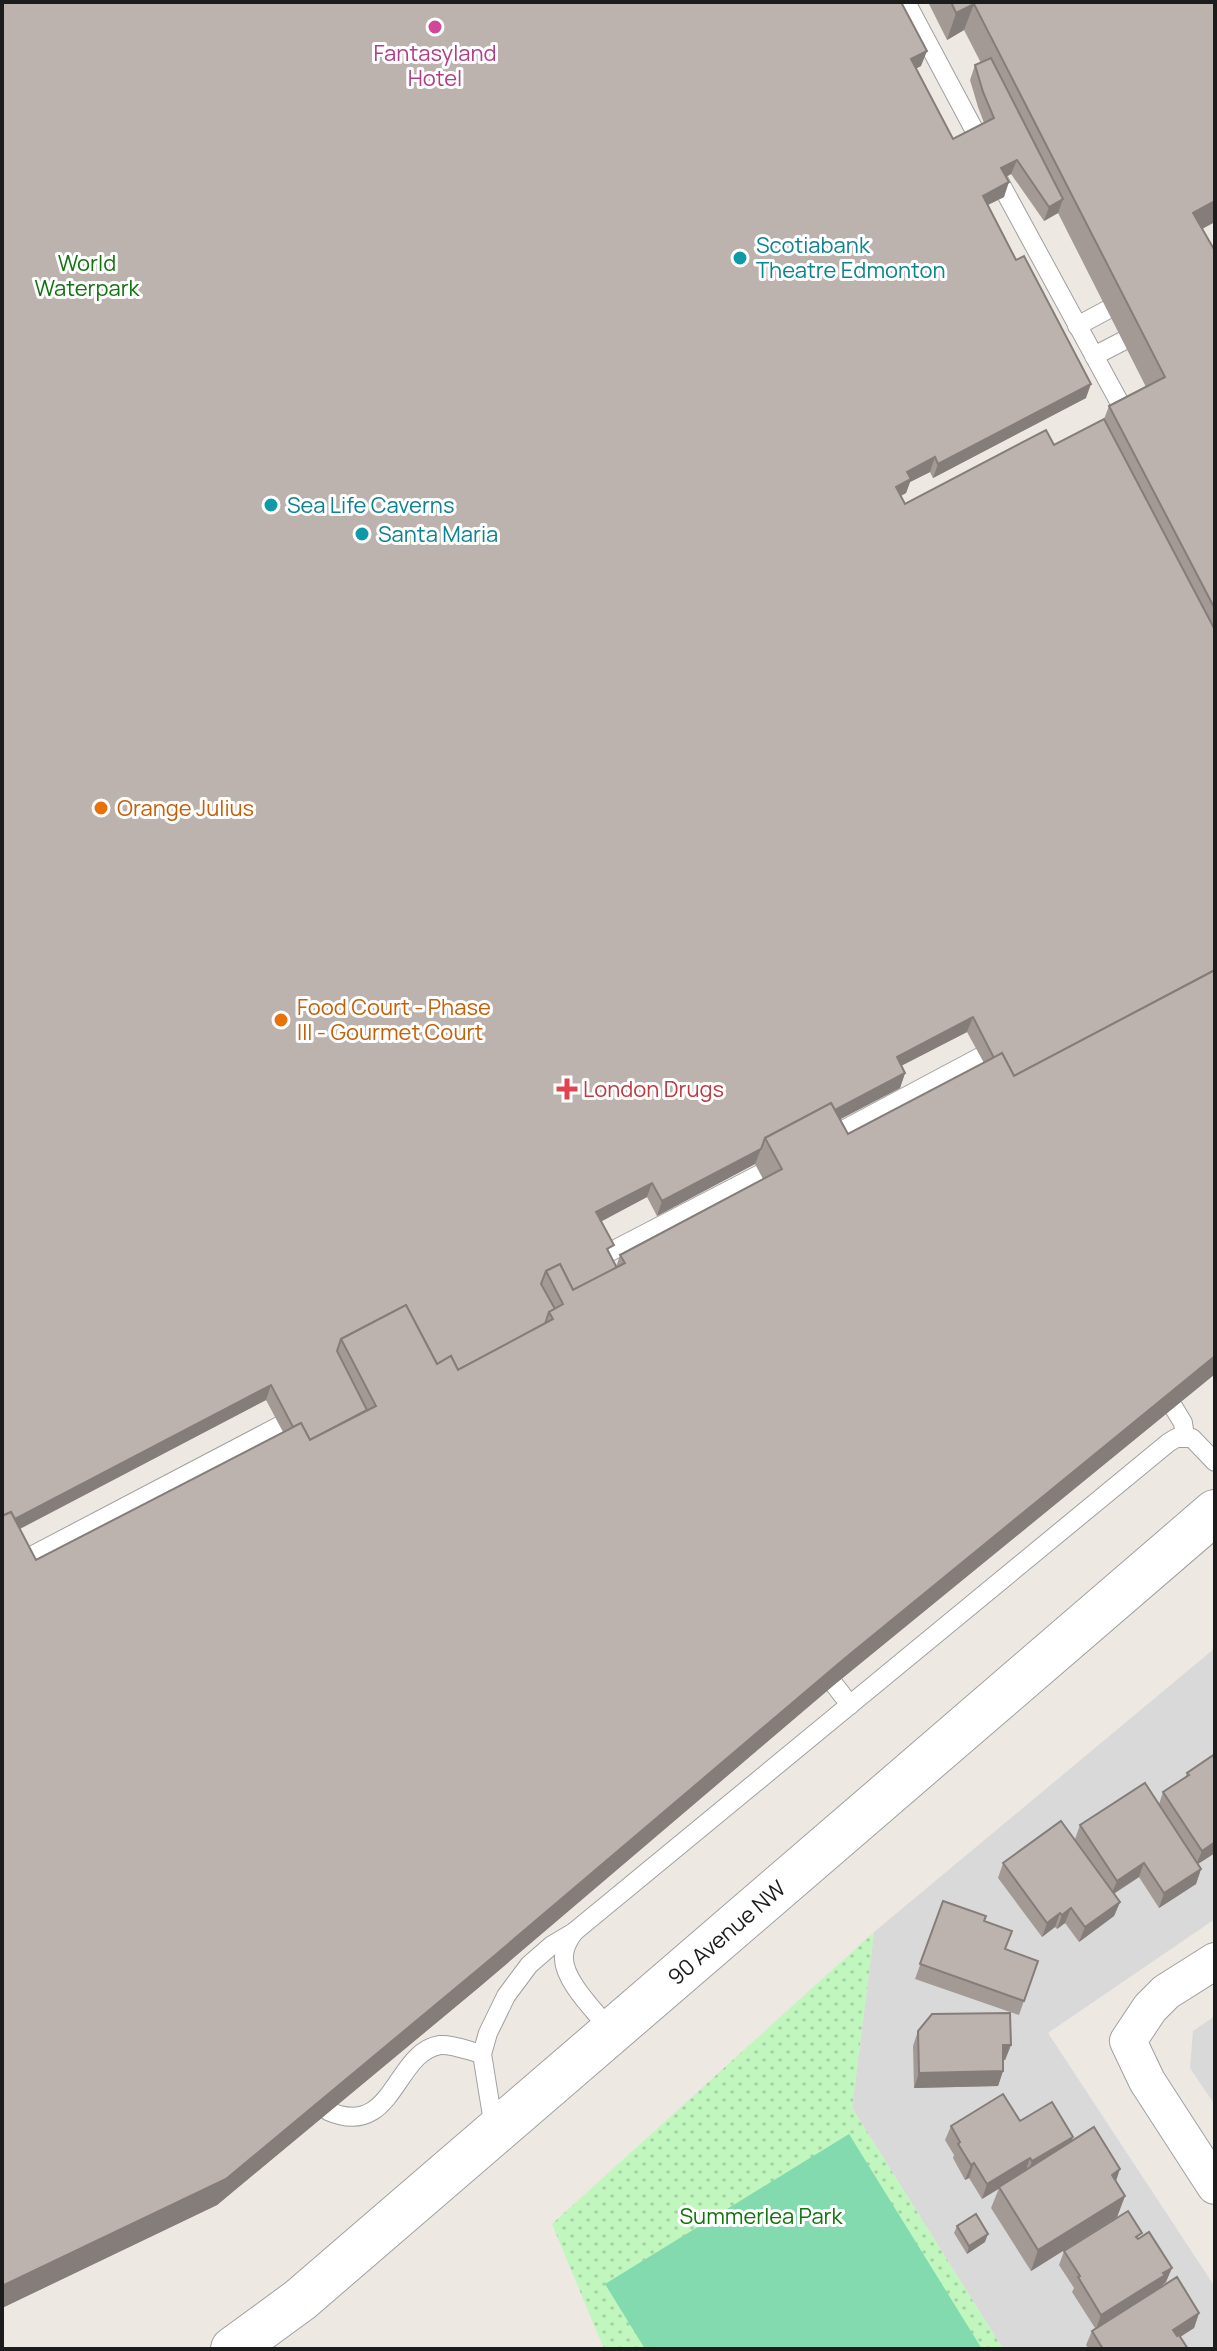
<svg xmlns="http://www.w3.org/2000/svg" width="1217" height="2351" font-family="Manrope,sans-serif">
	<style>
		.residential { fill: #dad9d9 }
		.park { fill: url(#park-dots) }
		.pitch { fill: #82daae }
		.lines { fill: none; stroke-linecap: round; stroke-linejoin: round }
		.service-casing { stroke: #a0a0a0; stroke-width: 20 }
		.minor-casing { stroke: #a0a0a0; stroke-width: 38 }
		.tertiary-casing { stroke: #a0a0a0; stroke-width: 46 }
		.service { stroke: #fff; stroke-width: 18 }
		.minor { stroke: #fff; stroke-width: 36 }
		.tertiary { stroke: #fff; stroke-width: 44 }
		.wall { fill: #a39a96; fill-rule: evenodd }
		.shaded-wall { fill: #847d7a }
		.building { fill: #bdb3ae; stroke: #847d7a; stroke-width: 2 }
		.hotel-dot { fill: #d1479c; stroke: #fff; stroke-width: 3 }
		.culture-dot { fill: #0f9aa8; stroke: #fff; stroke-width: 3 }
		.food-dot { fill: #e8710a; stroke: #fff; stroke-width: 3 }
		.health-dot { fill: #e0444e; stroke: #fff; stroke-width: 3 }
		.labels { text-anchor: middle; dominant-baseline: central; stroke-width: 6; stroke-linejoin: round; paint-order: stroke }
		.hotel-label { font-size: 22px; fill: #b23c85; stroke: #fff }
		.culture-label { font-size: 22px; fill: #0d838f; stroke: #fff; text-anchor: start }
		.park-label { font-size: 22px; fill: #12740f; stroke: #fff }
		.food-label { font-size: 22px; fill: #c56008; stroke: #fff; text-anchor: start }
		.health-label { font-size: 22px; fill: #be3a42; stroke: #fff; text-anchor: start }
		.street-label { font-size: 22px; fill: #1c1c1c; stroke: #fff }
	</style>
	<defs>
		<pattern id="park-dots" width="8" height="8" patternUnits="userSpaceOnUse" patternTransform="scale(2)"><rect width="8" height="8" fill="#c1f7bf"/><path d="M2 2h.1M6 6h.1" fill="none" stroke="#a5d3a4" stroke-width="1.8" stroke-linecap="round"/></pattern>
	</defs>
	<rect width="100%" height="100%" fill="#ede8e2"/>
	<g class="residential">
		<path d="M1215 1648V1919L1048 2033 1215 2287V2349H1003L852 2108 874 1932Z"/>
		<path d="M1215 2016V2105L1190 2068 1193 2031Z"/>
	</g>
	<path class="park" d="M874 1932 852 2108 1003 2349H604L552 2224Z"/>
	<path class="pitch" d="M849 2134 982 2349H645L605 2284Z"/>
	<g class="lines">
		<defs>
			<g id="service">
				<path d="M906 2 978 137"/>
				<path d="M999 181 1128 418"/>
				<path d="M1077 326 1107 310"/>
				<path d="M1094 356 1123 341"/>
				<path d="M826 1139 980 1057"/>
				<path d="M606 1254 760 1174"/>
				<path d="M1174 1408 1183 1423 1185 1437"/>
				<path d="M14 1565 279 1426"/>
				<path d="M820 1666 850 1705"/>
				<path d="M574 1932C569 1939 564 1947 564 1956 562 1980 597 2013 611 2031"/>
				<path d="M328 2111C394 2140 394 2052 440 2045 453 2044 469 2051 482 2054"/>
				<path d="M494 2128 482 2054 488 2033 506 1996 529 1965 552 1945 574 1932 1168 1443 1176 1438H1192L1215 1462"/>
			</g>
			<path id="minor" d="M1215 1961 1166 1992 1150 2008 1128 2041 1147 2081 1215 2186"/>
			<g id="tertiary">
				<path id="s1" d="M233 2349 300 2300 1215 1512"/>
			</g>
		</defs>
		<use href="#service" class="service-casing"/>
		<use href="#minor" class="minor-casing"/>
		<use href="#tertiary" class="tertiary-casing"/>
		<use href="#service" class="service"/>
		<use href="#minor" class="minor"/>
		<use href="#tertiary" class="tertiary"/>
	</g>
	<g class="wall">
		<path d="M2 2 921 66 916 68 953 139 984 123 978 107 970 80 975 65 981 63 964 30 947 40 928 2H1215L1203 229 1215 251V1374L834 1685 477 1989 217 2205 2 2308ZM1011 174 1044 221 1058 213 1146 387 1109 406 1104 419 1054 445 905 504 901 496 906 493 910 482 930 472 933 478 1086 398 988 205 1004 197 1006 177ZM967 1032 984 1063 848 1134 840 1119 900 1088 905 1073 901 1066ZM755 1164 763 1179 620 1255 616 1267 610 1255 601 1221 647 1197 657 1216ZM266 1400 283 1432 36 1560 20 1529Z"/>
		<path d="M1215 1754V1853L1198 1864 1201 1869 1196 1884 1159 1908 1139 1877 1114 1894 1120 1902 1114 1916 1079 1942 1065 1923 1057 1929 1055 1927 1042 1937 998 1878 1003 1863 1075 1839 1080 1825 1159 1804 1163 1792 1185 1778 1187 1773Z"/>
		<path d="M943 1901 984 1921 1005 1949 1038 1961 1019 2015 915 1979Z"/>
		<path d="M918 2031 1011 2045 1005 2060H1003V2071L998 2086 914 2088 913 2046Z"/>
		<path d="M1020 2121 1073 2137 1071 2142 1116 2182 1125 2196 1117 2217 1031 2271 991 2208 999 2188 982 2199 969 2178 965 2180 953 2158 954 2155 945 2140 951 2126Z"/>
		<path d="M957 2226 985 2242 967 2254 954 2233Z"/>
		<path d="M1140 2238 1166 2282 1160 2287 1199 2313 1194 2328 1180 2336 1188 2349H1089L1086 2345 1092 2331 1095 2328 1072 2292 1074 2288 1059 2265 1064 2251Z"/>
	</g>
	<g class="shaded-wall">
		<path d="M974 4 964 30 947 40 956 13Z"/>
		<path d="M927 51 921 66 906 74 911 59Z"/>
		<path d="M1017 160 1011 174 996 182 1001 168Z"/>
		<path d="M1009 182 1004 197 977 210 983 196Z"/>
		<path d="M1063 199 1058 213 1044 221 1049 207Z"/>
		<path d="M1215 201V222L1184 239 1193 213Z"/>
		<path d="M1091 384 1086 398 933 478 938 464Z"/>
		<path d="M935 457 930 472 910 482 906 493 890 501 896 487 907 472Z"/>
		<path d="M973 1017 967 1032 891 1071 897 1057Z"/>
		<path d="M905 1073 900 1088 774 1154 769 1145Z"/>
		<path d="M761 1149 755 1164 657 1216 662 1201Z"/>
		<path d="M652 1183 647 1197 591 1227 596 1212Z"/>
		<path d="M1215 1356V1374L834 1685 477 1989 217 2205 2 2308V2286L844 1659Z"/>
		<path d="M271 1385 266 1400 2 1538V1526Z"/>
		<path d="M1215 1842V1853L1196 1865 1202 1851Z"/>
		<path d="M1144 1863 1139 1877 1111 1895 1117 1881Z"/>
		<path d="M1201 1869 1196 1884 1159 1908 1164 1893Z"/>
		<path d="M1120 1902 1114 1916 1079 1942 1085 1927Z"/>
		<path d="M1071 1908 1065 1923 1057 1929 1062 1915Z"/>
		<path d="M1060 1913 1055 1927 1042 1937 1047 1923Z"/>
		<path d="M1003 2045H1011L1005 2060H998Z"/>
		<path d="M1003 2071 998 2086 914 2088 919 2073Z"/>
		<path d="M1073 2137 1068 2151 1027 2176 1032 2161Z"/>
		<path d="M1030 2158 1025 2173 982 2199 987 2184Z"/>
		<path d="M974 2163 969 2178 965 2180 971 2165Z"/>
		<path d="M1120 2169 1113 2190 1112 2175Z"/>
		<path d="M1125 2196 1117 2217 1031 2271 1038 2250Z"/>
		<path d="M988 2234 985 2242 967 2254 969 2246Z"/>
		<path d="M1172 2268 1166 2282 1161 2286 1159 2290 1096 2329 1101 2315Z"/>
		<path d="M1199 2313 1194 2328 1168 2345 1173 2330Z"/>
	</g>
	<g class="building">
		<path d="M2 2H901L927 51 911 59 953 139 994 118 983 92 975 65 991 58 1063 199 1049 207 1017 160 1001 168 1009 182 983 196 1016 260 1024 256 1091 384 938 464 935 457 907 472 911 479 896 487 905 504 1046 430 1054 445 1104 419 1215 630V970L1014 1076 1002 1053 994 1058 973 1017 897 1057 905 1073 835 1110 831 1103 765 1138 761 1149 662 1201 652 1183 596 1212 614 1245 607 1249 617 1268 573 1290 560 1264 546 1271 541 1284 555 1309 549 1312 545 1324 458 1370 451 1356 437 1364 406 1305 341 1339 337 1351 367 1410 310 1440 301 1423 293 1427 271 1385 15 1519 11 1512 2 1516Z"/>
		<path d="M951 2H1215V201L1193 213 1215 251V609L1109 406 1165 377 974 4 956 13Z"/>
		<path d="M1215 970V1356L844 1659 487 1962 226 2179 2 2286V1516L11 1512 36 1560 301 1423 310 1440 376 1406 341 1339 406 1305 437 1364 451 1356 458 1370 553 1319 549 1312 563 1304 546 1271 560 1264 573 1290 625 1263 620 1255 782 1169 765 1138 831 1103 848 1134 1002 1053 1014 1076Z"/>
		<path d="M1215 1754V1842L1202 1851 1163 1792 1189 1775 1187 1773Z"/>
		<path d="M1145 1783 1201 1869 1164 1893 1144 1863 1117 1881 1080 1825Z"/>
		<path d="M1061 1821 1120 1902 1085 1927 1071 1908 1062 1915 1060 1913 1047 1923 1003 1863Z"/>
		<path d="M943 1901 986 1916 984 1921 1012 1931 1005 1949 1038 1961 1024 2001 920 1964Z"/>
		<path d="M1010 2013 1011 2045H1003V2071L919 2073 918 2031 932 2014Z"/>
		<path d="M1003 2094 1020 2121 1052 2102 1073 2137 1032 2161 1030 2158 987 2184 974 2163 971 2165 958 2144 960 2142 951 2126Z"/>
		<path d="M1094 2127 1120 2169 1112 2175 1125 2196 1038 2250 999 2187Z"/>
		<path d="M1128 2211 1142 2233 1136 2237 1138 2239 1149 2232 1172 2268 1163 2273 1165 2275 1101 2315 1078 2277 1080 2276 1064 2251Z"/>
		<path d="M976 2214 988 2234 969 2246 957 2226Z"/>
		<path d="M1177 2277 1199 2313 1173 2330 1177 2336 1179 2335 1188 2349H1103L1092 2331Z"/>
	</g>
	<circle class="hotel-dot" cx="435" cy="27" r="8"/>
	<g class="culture-dot">
		<circle cx="740" cy="258" r="8"/>
		<circle cx="271" cy="505" r="8"/>
		<circle cx="362" cy="534" r="8"/>
	</g>
	<g class="food-dot">
		<circle cx="101" cy="808" r="8"/>
		<circle cx="281" cy="1020" r="8"/>
	</g>
	<path class="health-dot" d="M563 1077h8v8h8v8h-8v8h-8v-8h-8v-8h8z"/>
	<g class="labels">
		<g class="hotel-label">
			<text x="435" y="53">Fantasyland<tspan x="435" dy="25">Hotel</tspan></text>
		</g>
		<g class="culture-label">
			<text x="756" y="245">Scotiabank<tspan x="756" dy="25">Theatre Edmonton</tspan></text>
			<text x="287" y="505">Sea Life Caverns</text>
			<text x="378" y="534">Santa Maria</text>
		</g>
		<g class="park-label">
			<text x="87" y="263">World<tspan x="87" dy="25">Waterpark</tspan></text>
			<text x="761" y="2216">Summerlea Park</text>
		</g>
		<g class="food-label">
			<text x="117" y="808">Orange Julius</text>
			<text x="297" y="1007">Food Court - Phase<tspan x="297" dy="25">III - Gourmet Court</tspan></text>
		</g>
		<g class="health-label">
			<text x="583" y="1089">London Drugs</text>
		</g>
		<g class="street-label">
			<text stroke="none"><textPath href="#s1" startOffset="646">90 Avenue NW</textPath></text>
		</g>
	</g>
	<rect width="1217" height="2351" fill="none" stroke="#1c1c1c" stroke-width="8"/>
</svg>
